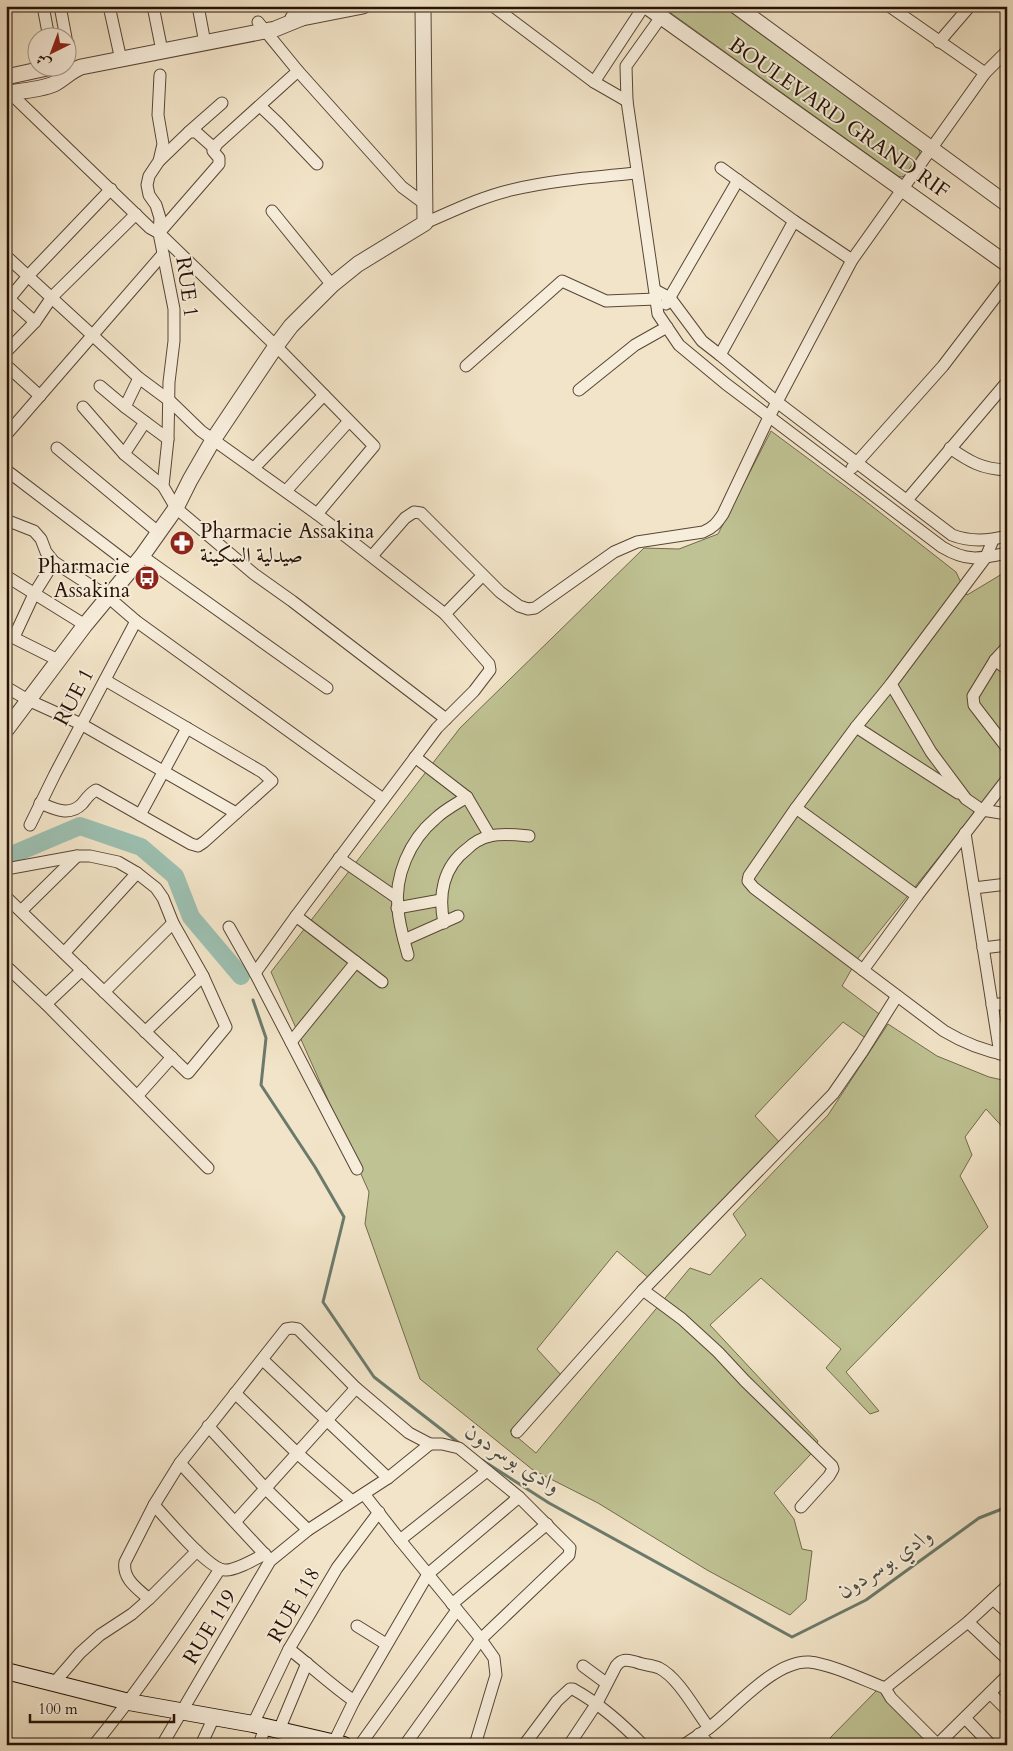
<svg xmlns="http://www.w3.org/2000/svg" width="1013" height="1751" font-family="Cardo,Amiri,serif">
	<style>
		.green { fill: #bfc293; stroke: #726a4c }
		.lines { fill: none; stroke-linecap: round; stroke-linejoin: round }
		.stream { stroke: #6c7a6c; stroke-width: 3 }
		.river { stroke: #9cbfb0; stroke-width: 18 }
		.minor-casing { stroke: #584636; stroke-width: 13 }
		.tertiary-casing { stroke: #584636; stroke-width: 17 }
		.secondary-casing { stroke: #251205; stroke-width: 18 }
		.minor { stroke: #f7eddb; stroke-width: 11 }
		.tertiary { stroke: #f7eddb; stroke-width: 15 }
		.secondary { stroke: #f7eddb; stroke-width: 16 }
		.labels { text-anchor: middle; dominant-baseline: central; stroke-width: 4; stroke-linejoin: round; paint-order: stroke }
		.street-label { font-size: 21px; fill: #251205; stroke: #f7eddb }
		.poi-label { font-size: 21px; fill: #251205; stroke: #f7eddb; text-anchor: start }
		.water-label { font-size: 22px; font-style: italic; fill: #4f4f41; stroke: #f7eddb }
	</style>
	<rect width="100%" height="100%" fill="#f2e4c8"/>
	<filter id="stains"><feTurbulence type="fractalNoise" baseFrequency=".004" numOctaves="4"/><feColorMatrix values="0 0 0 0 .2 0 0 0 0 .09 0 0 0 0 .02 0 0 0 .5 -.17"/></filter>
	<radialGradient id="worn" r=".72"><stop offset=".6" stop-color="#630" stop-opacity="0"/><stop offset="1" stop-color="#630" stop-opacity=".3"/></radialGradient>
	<g class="green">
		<path d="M661 6H722L919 149 920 153 905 176 901 177 898 176Z"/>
		<path d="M771 431 864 500 956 572 967 595 1007 571V769L987 797 858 958 842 986 882 1016 867 1039 843 1022 755 1116 781 1144 650 1279 617 1251 537 1349 562 1376 510 1431 536 1453 690 1268 710 1275 746 1235 733 1214 828 1115 888 1024 937 1056 989 1077 1007 1081V1132L986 1109 965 1137 972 1155 960 1176 988 1227 846 1372 879 1411 870 1414 826 1368 841 1349 761 1278 710 1325 818 1441 810 1455 774 1493 794 1519 802 1549 812 1551 806 1600 790 1615 707 1570 598 1503 533 1470 420 1379 365 1224 369 1192 271 972 460 728 644 548 679 549 718 534Z"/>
		<path d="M879 1688 932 1745H837L830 1738Z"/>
	</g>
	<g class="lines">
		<g class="stream">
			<path d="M253 1000 266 1038 261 1085 315 1167 344 1217 323 1302 374 1377 459 1443"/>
			<path d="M482 1460 549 1503 792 1637 866 1600 979 1518 1007 1507"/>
		</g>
		<path class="river" d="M6 856H9L80 826 141 847 175 876 191 917 241 976"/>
		<defs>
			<g id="minor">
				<path d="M43 6 49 38"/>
				<path d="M60 6 66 38"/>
				<path d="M109 6 121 60"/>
				<path d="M153 6 162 51"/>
				<path d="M198 6 205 43"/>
				<path d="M493 6 594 82 627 101"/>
				<path d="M889 6 985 73"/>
				<path d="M661 17 626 66 627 101 658 314 679 345 726 384 942 547C967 562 979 559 1007 553"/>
				<path d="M258 22 298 71 402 187 425 204"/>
				<path d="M939 42 970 6"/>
				<path d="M68 43V54"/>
				<path d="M160 75 158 115 163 144 159 161 149 176 147 185 149 195 156 205 160 218 159 233 174 309V341L169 382 168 439 163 486 176 508 254 574 292 601 446 719"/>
				<path d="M594 82 644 6"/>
				<path d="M10 93 150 228 159 233 276 346 374 446 317 514"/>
				<path d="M260 106 278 123 317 164"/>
				<path d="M189 132 222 103"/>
				<path d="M160 160 189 132H196L214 148"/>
				<path d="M721 168 794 221 852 260"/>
				<path d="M272 211 332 285"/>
				<path d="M425 223C453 211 481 197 511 190 553 180 595 177 637 173"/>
				<path d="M159 233 219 164V158L213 151 217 144 298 71"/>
				<path d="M6 256 139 378 170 401 201 431 317 514 445 614"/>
				<path d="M655 290 670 298 702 341 720 355 777 402 952 535C970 542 988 541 1007 536"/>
				<path d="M6 296 35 322"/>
				<path d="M9 299 28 276 111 189"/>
				<path d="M666 304 738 180"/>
				<path d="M6 352 35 322 52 297 136 214"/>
				<path d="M720 355 794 221"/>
				<path d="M6 365 40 396"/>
				<path d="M466 366 562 281 606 301 656 299"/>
				<path d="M139 378 125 407 168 439"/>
				<path d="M100 386 125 407"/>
				<path d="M579 390 635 345 667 327"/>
				<path d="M83 407 124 454 163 486"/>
				<path d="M6 435 163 254"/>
				<path d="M57 448 158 532"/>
				<path d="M950 448C970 462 982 469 1007 470"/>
				<path d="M124 454 145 422"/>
				<path d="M254 468 324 395"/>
				<path d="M852 468 943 366 1007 282"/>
				<path d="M6 470 132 566"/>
				<path d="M286 491 349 421"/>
				<path d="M907 500 1007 382"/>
				<path d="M6 520 34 531 41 539 46 552 54 562 107 596 136 621 383 799"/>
				<path d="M993 540 986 557 891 684 856 727 796 808 749 876 748 881 754 888 944 1031C964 1043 984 1051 1007 1055"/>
				<path d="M142 556 327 688"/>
				<path d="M372 556 405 518 414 512 421 513 500 592 519 606 528 609 535 608 614 552 637 542 703 532C713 528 717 523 723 514L769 417 852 260 985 73 1007 51"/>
				<path d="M6 576 85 625"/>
				<path d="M6 634 58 660"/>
				<path d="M14 637 34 594 54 562"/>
				<path d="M1007 647 995 660 973 696 974 705 1007 748"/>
				<path d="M995 660 1007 669"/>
				<path d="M891 684 931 752 966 799 982 810 1007 814"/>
				<path d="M6 687 28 700 81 724 236 813"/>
				<path d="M856 727 958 793"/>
				<path d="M415 757 467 797 490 836"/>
				<path d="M40 803C54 809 69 817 82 804 86 799 90 793 96 790L191 844 198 846 204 842 272 781 262 772 105 680"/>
				<path d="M796 808 917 896"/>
				<path d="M140 815 187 728"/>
				<path d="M30 825 55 774 136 621"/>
				<path d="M965 833 1000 1054"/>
				<path d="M339 858 397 898"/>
				<path d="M6 869 77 856H90L118 862 137 873 156 888 163 898 173 923 203 976 226 1027 188 1073 6 897"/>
				<path d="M974 888 1007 884"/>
				<path d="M397 908 441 900"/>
				<path d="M21 911 77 856"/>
				<path d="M296 916 382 982"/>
				<path d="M444 923C438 895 443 867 467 849 473 843 482 838 490 836 503 833 517 835 529 836"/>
				<path d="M229 927 255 973 357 1169"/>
				<path d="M404 940 458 916"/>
				<path d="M983 948 1007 945"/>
				<path d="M64 953 137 873"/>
				<path d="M408 955C404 940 399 925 398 909 394 876 410 840 435 819 444 810 456 804 467 797"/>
				<path d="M6 966 46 1004 208 1168"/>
				<path d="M863 970 917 896 1007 779"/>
				<path d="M255 973 296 916 437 728 474 691 490 670 489 664 445 614 482 576"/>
				<path d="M104 992 173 923"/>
				<path d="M46 1004 82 970"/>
				<path d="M992 1005 1007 1003"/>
				<path d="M145 1032 203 976"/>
				<path d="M291 1042 356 962"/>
				<path d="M138 1095 172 1057"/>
				<path d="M643 1290 682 1319 718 1352 745 1381 832 1466 833 1469 829 1476 801 1507"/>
				<path d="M263 1360 388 1478"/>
				<path d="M235 1393 297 1453 352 1501"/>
				<path d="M208 1426 265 1488 308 1530"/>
				<path d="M517 1432 643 1290 833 1094 862 1052 897 996"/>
				<path d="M180 1463 269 1559"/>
				<path d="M364 1494 400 1540 477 1634 494 1658 496 1675 475 1745"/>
				<path d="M154 1505C166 1518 209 1570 225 1570 235 1571 255 1559 265 1554"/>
				<path d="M235 1522 356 1388"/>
				<path d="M400 1540 487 1471"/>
				<path d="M149 1599C138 1589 122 1579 125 1562L154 1505 180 1463 286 1329 292 1328 298 1329 356 1388 409 1433 430 1444H442L459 1448 519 1497 570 1548 569 1555 481 1639 405 1745"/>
				<path d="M993 1599 1007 1612"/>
				<path d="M452 1604 547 1524"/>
				<path d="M968 1622 1007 1659"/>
				<path d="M357 1626 386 1644"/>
				<path d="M289 1649C311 1666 331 1685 354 1701"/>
				<path d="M583 1666 606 1683"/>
				<path d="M54 1683 80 1653 100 1635 132 1614 149 1599 197 1551"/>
				<path d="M885 1688 968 1622 1007 1586"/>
				<path d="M990 1693 1007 1710"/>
				<path d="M965 1718 991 1745"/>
				<path d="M253 1724 289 1649 337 1568 379 1512"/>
				<path d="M279 1730 307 1663"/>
				<path d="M699 1734 710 1745"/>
				<path d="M334 1742 354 1701 428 1574 519 1497"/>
				<path d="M938 1744 1007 1676"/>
				<path d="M94 1745C140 1689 180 1630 220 1569"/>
				<path d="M162 1745 270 1561 308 1530 388 1478 430 1444"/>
				<path d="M201 1745 214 1717"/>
				<path d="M259 1745 265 1727"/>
				<path d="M360 1745 457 1610"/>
				<path d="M524 1745 557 1701 570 1689H573C600 1704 621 1723 643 1745"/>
				<path d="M569 1745 597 1703 616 1666C622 1658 627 1660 636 1662 643 1665 652 1665 659 1668 678 1677 696 1711 709 1728"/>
				<path d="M684 1745C692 1739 701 1734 709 1728 735 1708 775 1660 809 1662 831 1664 864 1680 885 1688L891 1698 938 1745"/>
			</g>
			<g id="tertiary">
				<path d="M646 6 1007 264"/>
				<path d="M736 6 1007 204"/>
				<path d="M293 18H302L363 6"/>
				<path d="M6 77 47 68"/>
				<path d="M6 93C21 91 40 90 54 84 64 79 70 71 81 67L275 29 302 18"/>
				<path d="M6 730 85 625 142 556 176 508 190 480 213 440 276 346 291 326 332 285 358 264 425 223 423 6"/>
			</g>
			<path id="secondary" d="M6 1671 129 1702 253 1724 344 1745"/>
		</defs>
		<use href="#minor" class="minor-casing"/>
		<use href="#tertiary" class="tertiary-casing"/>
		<use href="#secondary" class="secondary-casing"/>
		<use href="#minor" class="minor"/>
		<use href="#tertiary" class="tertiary"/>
		<use href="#secondary" class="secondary"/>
	</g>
	<defs>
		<symbol id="pharmacy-disc" viewBox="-11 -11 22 22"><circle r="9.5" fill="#8f2418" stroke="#f7eddb"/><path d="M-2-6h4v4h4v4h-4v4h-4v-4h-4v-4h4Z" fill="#fff"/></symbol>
		<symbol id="bus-disc" viewBox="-11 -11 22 22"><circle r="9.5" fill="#8f2418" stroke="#f7eddb"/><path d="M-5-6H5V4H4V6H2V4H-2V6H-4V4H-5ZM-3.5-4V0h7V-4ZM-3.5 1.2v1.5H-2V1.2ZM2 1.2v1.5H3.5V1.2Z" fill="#fff"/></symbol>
	</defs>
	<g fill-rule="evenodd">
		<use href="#pharmacy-disc" x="168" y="529" width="28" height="28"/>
		<use href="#bus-disc" x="133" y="564" width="28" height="28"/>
	</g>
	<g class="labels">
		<g class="street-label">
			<text transform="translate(839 118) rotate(35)">BOULEVARD GRAND RIF</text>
			<text transform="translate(187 287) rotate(82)">RUE 1</text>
			<text transform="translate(74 697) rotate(-62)">RUE 1</text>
			<text transform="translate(294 1605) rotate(-60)">RUE 118</text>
			<text transform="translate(210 1627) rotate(-59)">RUE 119</text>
		</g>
		<g class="poi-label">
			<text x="200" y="531">Pharmacie Assakina<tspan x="200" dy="24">صيدلية السكينة</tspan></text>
			<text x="130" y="566" text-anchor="end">Pharmacie<tspan x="130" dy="24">Assakina</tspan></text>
		</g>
		<g class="water-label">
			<text transform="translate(513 1459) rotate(33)">وادي بوسردون</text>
			<text transform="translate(885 1563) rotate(-34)">وادي بوسردون</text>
		</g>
	</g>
	<rect width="1013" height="1751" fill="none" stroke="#f2e4c8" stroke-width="25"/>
	<rect x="8" y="8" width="998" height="1736" fill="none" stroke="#251205" stroke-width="2.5"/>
	<rect x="12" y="12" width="988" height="1726" fill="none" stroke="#251205"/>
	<g transform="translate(52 52) rotate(222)"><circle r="24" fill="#f7eddb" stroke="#a39585"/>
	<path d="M0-4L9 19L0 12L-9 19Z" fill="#8f2418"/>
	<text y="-8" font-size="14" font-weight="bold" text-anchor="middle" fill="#251205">ش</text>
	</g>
	<path d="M30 1714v8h144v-8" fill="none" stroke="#251205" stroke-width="2.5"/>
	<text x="38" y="1714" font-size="15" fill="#251205" stroke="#f7eddb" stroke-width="4" paint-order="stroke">100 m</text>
	<rect width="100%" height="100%" filter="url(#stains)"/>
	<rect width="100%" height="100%" fill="url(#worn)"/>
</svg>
